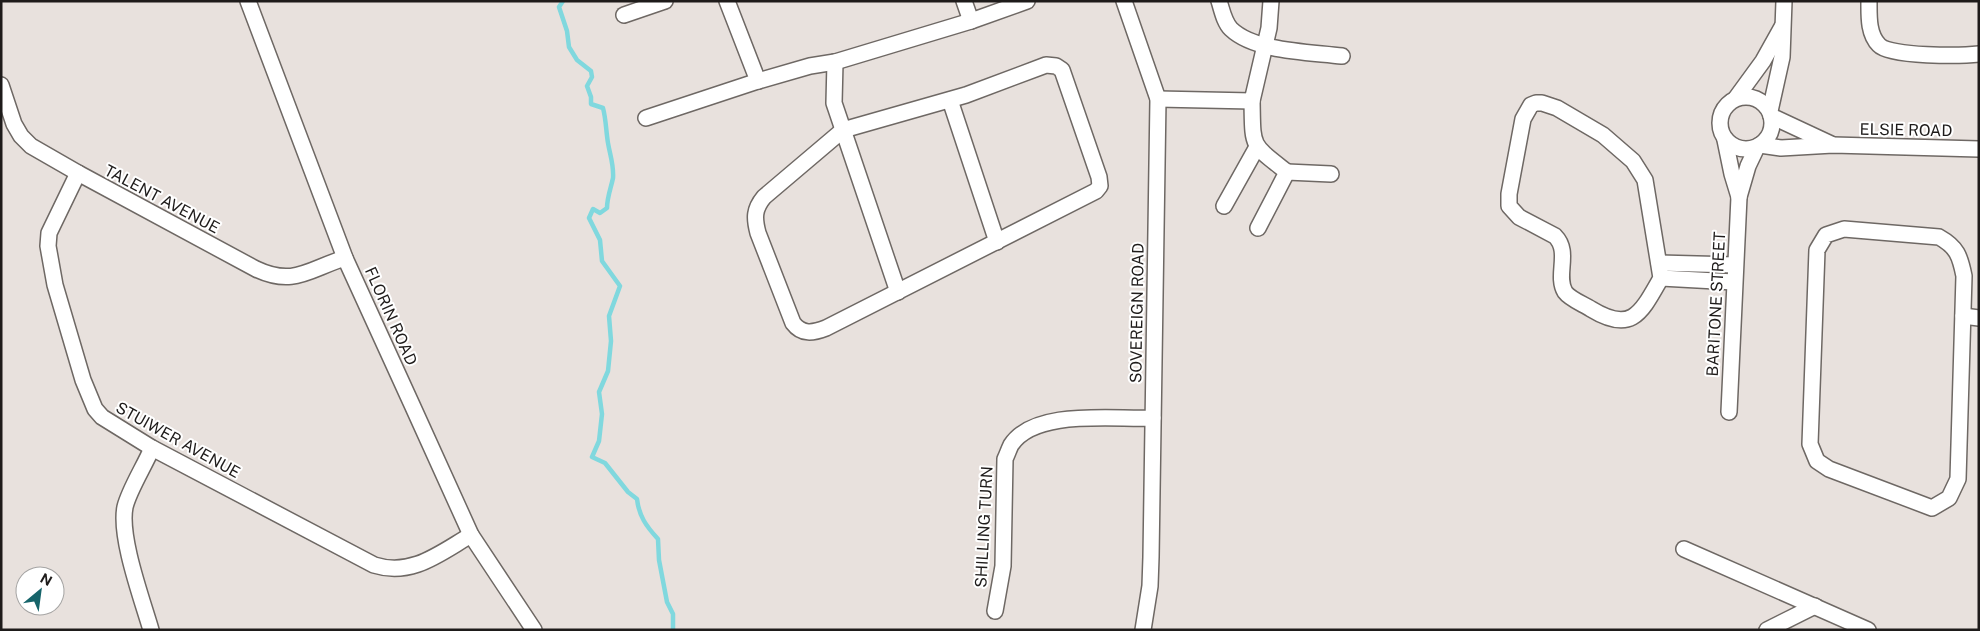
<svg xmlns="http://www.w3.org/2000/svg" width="1980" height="631" font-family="'Public Sans',sans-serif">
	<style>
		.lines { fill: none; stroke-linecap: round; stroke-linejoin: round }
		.stream { stroke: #80d8de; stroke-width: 4.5 }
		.minor-casing { stroke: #6e6864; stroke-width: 18 }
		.minor { stroke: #fff; stroke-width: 15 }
		.labels { text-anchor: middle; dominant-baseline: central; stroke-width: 4; stroke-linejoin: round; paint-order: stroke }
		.street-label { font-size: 16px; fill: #1e1b1a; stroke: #fff }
	</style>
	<rect width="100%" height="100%" fill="#e8e1dd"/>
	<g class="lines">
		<path class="stream" d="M563 1 559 7 567 31 569 47 577 60 591 71 592 77 587 86 591 97V104L603 108C606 119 606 131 608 143 610 155 614 165 613 178 611 188 607 197 607 208L600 213 593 209 589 218 600 240 602 261 620 286 609 316 611 341 608 371 599 392 602 414 599 441 592 457 605 463 628 492 637 499C639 516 646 526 658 539L659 560 667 602 673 614V630"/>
		<defs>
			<g id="minor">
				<path d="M248 1 345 258 413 407 471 535 534 630"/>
				<path d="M727 1 758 81"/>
				<path d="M964 1 971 21"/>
				<path d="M1124 1 1158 99 1151 557 1150 586 1143 630"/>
				<path d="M1219 1C1222 10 1224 22 1231 29 1255 52 1311 52 1342 56"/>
				<path d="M1869 1C1869 16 1868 34 1879 45 1890 57 1962 56 1979 54"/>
				<path d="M624 15 665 1"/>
				<path d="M835 62 834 103 898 292"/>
				<path d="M1046 65 1056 66 1062 70 1099 177 1100 186 1096 191 826 328C813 333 802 335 793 323L758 233C754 218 754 209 764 197L843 130 966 95Z"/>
				<path d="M1 85 14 124 21 136 31 146 78 173 256 269C294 287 309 269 345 258"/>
				<circle cx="1746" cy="123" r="26"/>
				<path d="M1736 98 1763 61 1782 27"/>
				<path d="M1158 99 1252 101 1269 28 1271 1"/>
				<path d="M950 100 997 242"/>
				<path d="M1252 101C1253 148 1250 143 1287 172L1258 228"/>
				<path d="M1536 103H1542L1557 108 1603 135 1633 161 1645 180 1661 278C1641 313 1632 334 1591 309 1583 304 1570 299 1565 292 1555 275 1571 252 1555 236L1519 217 1509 206V194L1523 119 1531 105Z"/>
				<path d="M1770 111 1782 57 1784 1"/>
				<path d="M1771 116 1831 144"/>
				<path d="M646 118 758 81 810 66 835 62 971 21 1027 1"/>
				<path d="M1725 140 1732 174 1739 197"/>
				<path d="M1760 145 1781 148 1833 145 1979 149"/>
				<path d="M1287 172 1331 174"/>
				<path d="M78 173 49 233 48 246 55 285 83 380 95 409 102 417 152 448 374 565C412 577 440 553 471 535"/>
				<path d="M1224 206 1257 147"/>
				<path d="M1844 229 1939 237C1957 247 1960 256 1964 276L1958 479 1949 498 1932 508 1829 469 1817 461 1810 444 1817 250 1826 235Z"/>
				<path d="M1659 263 1735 265"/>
				<path d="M1661 278 1734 282"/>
				<path d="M1963 316 1979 318"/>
				<path d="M1729 412 1739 197 1748 166 1757 147"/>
				<path d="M1684 549 1868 630"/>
				<path d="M995 611 1003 566 1005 459C1007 455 1009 449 1011 445 1035 408 1115 420 1153 418"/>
				<path d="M151 630C142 599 119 537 125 507 129 490 145 465 152 448"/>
				<path d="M1767 630 1815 606"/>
			</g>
		</defs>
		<use href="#minor" class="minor-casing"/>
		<use href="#minor" class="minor"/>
	</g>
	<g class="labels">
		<g class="street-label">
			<text transform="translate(1906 130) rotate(1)">ELSIE ROAD</text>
			<text transform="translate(162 199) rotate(28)">TALENT AVENUE</text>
			<text transform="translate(1716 304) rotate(-87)">BARITONE STREET</text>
			<text transform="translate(1137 313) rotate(-89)">SOVEREIGN ROAD</text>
			<text transform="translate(391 316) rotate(66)">FLORIN ROAD</text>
			<text transform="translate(178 440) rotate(29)">STUIWER AVENUE</text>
			<text transform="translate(984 527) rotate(-87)">SHILLING TURN</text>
		</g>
	</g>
	<rect width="1980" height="631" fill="none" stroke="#1e1b1a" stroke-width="5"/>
	<g transform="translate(40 591) rotate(29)"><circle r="24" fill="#ffffff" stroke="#a5a4a3"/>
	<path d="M0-4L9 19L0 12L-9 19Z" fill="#16646a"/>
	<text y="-8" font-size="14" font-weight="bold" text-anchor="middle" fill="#1e1b1a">N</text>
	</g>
</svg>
